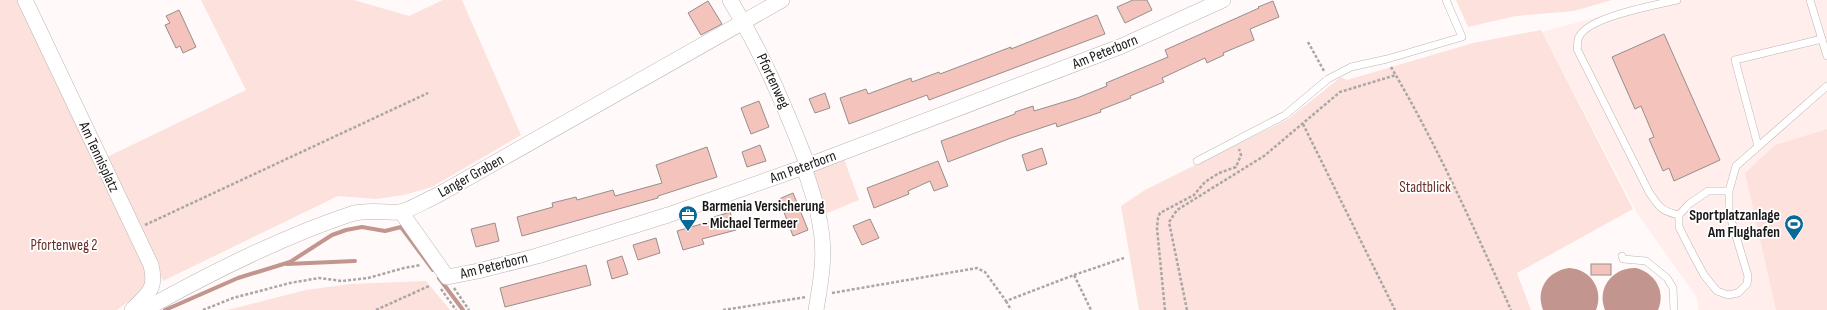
<svg xmlns="http://www.w3.org/2000/svg" width="1827" height="310" font-family="'Sofia Sans Condensed',sans-serif">
	<style>
		.built { fill: #ffeeec }
		.green { fill: #fce1dc }
		.water { fill: #c2958e }
		.lines { fill: none; stroke-linecap: round; stroke-linejoin: round }
		.stream { stroke: #c2958e; stroke-width: 4 }
		.building { fill: #f4c4bc; stroke: #958e8d }
		.service-casing { stroke: #bcb5b4; stroke-width: 8 }
		.minor-casing { stroke: #bcb5b4; stroke-width: 16 }
		.path { stroke: #aaa6a5; stroke-width: 2.5; stroke-dasharray: 3 2; stroke-linecap: butt }
		.service { stroke: #fff; stroke-width: 7 }
		.minor { stroke: #fff; stroke-width: 15 }
		.labels { text-anchor: middle; dominant-baseline: central; stroke-width: 3.5; stroke-linejoin: round; paint-order: stroke }
		.street-label { font-size: 15px; fill: #1a1717; stroke: #fff }
		.park-label { font-size: 15px; fill: #692e27; stroke: #fff }
		.poi-label { font-size: 15px; font-weight: bold; fill: #1a1717; stroke: #fff; text-anchor: start }
	</style>
	<rect width="100%" height="100%" fill="#fffaf9"/>
	<path class="built" d="M1660 0H1827V129L1775 145 1745 173 1776 310H1698L1697 298 1637 213 1542 32Z"/>
	<g class="green">
		<path d="M0 0H19L146 267V288L117 310H0Z"/>
		<path d="M201 0H354L409 16 443 0H462L521 135 432 187 404 195 376 199 338 196 163 281 107 157 246 90Z"/>
		<path d="M1456 0H1612L1574 11 1516 16 1468 27Z"/>
		<path d="M1541 30 1633 209 1517 273 1531 310H1139L1121 206 1145 190 1288 119 1341 77 1347 80 1473 43Z"/>
		<path d="M1827 129V310H1776L1745 173 1775 145Z"/>
		<path d="M844 159 859 200 825 214 813 171Z"/>
		<path d="M426 281 450 310H227L306 290 350 284Z"/>
	</g>
	<g class="water">
		<path d="M1569 268C1591 269 1604 290 1596 310H1543C1535 289 1548 271 1569 268Z"/>
		<path d="M1636 268C1655 273 1666 291 1658 310H1605C1596 288 1613 267 1636 268Z"/>
	</g>
	<g class="lines">
		<g class="stream">
			<path d="M287 264 355 261"/>
			<path d="M439 278 463 310"/>
			<path d="M165 310 238 278 290 262 332 235 346 230 362 227 385 231 401 227 433 270"/>
		</g>
	</g>
	<g class="building">
		<path d="M1133 0H1147L1152 10 1125 23 1117 7Z"/>
		<path d="M708 1 722 24 701 35 688 13Z"/>
		<path d="M1273 1 1279 17 1250 29 1254 40 1223 53 1224 55 1207 63 1205 58 1162 78 1164 82 1130 96 1131 98 1100 110 1101 112 1057 127 1056 123 1011 138 948 162 941 141 1015 114V112L1033 106 1034 111 1077 98 1107 86 1106 83 1168 57 1165 50 1259 8 1258 7Z"/>
		<path d="M179 10 196 47 183 53 180 46 176 48 165 25 170 23 166 16Z"/>
		<path d="M1097 15 1105 34 929 100 927 95 849 124 840 98 866 89 868 94 911 78 912 82 939 72 940 74 1011 47V49Z"/>
		<path d="M1664 34 1720 160 1674 181 1669 168 1663 171 1649 139 1654 137 1641 106 1635 109 1612 57Z"/>
		<path d="M825 93 830 108 815 113 809 99Z"/>
		<path d="M759 101 769 127 751 134 741 108Z"/>
		<path d="M760 145 766 161 747 167 742 152Z"/>
		<path d="M707 147 717 177 658 196V198L522 236 517 217 553 207 552 203 576 197 577 200 613 190 615 196 662 183 656 165Z"/>
		<path d="M1042 148 1047 164 1027 171 1022 155Z"/>
		<path d="M938 161 948 186 934 191 930 181 908 191 909 194 874 208 867 188Z"/>
		<path d="M793 193 808 230 793 236 779 199Z"/>
		<path d="M730 212 736 230 702 239 704 244 683 250 677 231 712 221 711 218Z"/>
		<path d="M870 219 879 238 862 245 853 226Z"/>
		<path d="M495 223 499 241 476 247 471 229Z"/>
		<path d="M656 238 660 253 638 260 633 245Z"/>
		<path d="M622 256 628 274 612 279 607 261Z"/>
		<rect x="1591" y="264" width="20" height="11"/>
		<path d="M586 265 591 285 505 307 500 288Z"/>
	</g>
	<g class="lines">
		<defs>
			<g id="service">
				<path d="M1677 0C1655 5 1588 17 1579 37 1577 40 1578 46 1577 49L1649 192C1659 207 1661 211 1679 215"/>
				<path d="M1810 0 1827 56"/>
				<path d="M1758 146 1735 60 1822 39"/>
				<path d="M1197 161 1285 115 1328 79 1351 67 1387 59 1462 37 1446 0"/>
				<path d="M1729 191H1708L1689 204 1679 215V227L1689 247 1704 275 1717 291 1728 295 1738 293 1747 284 1748 276 1729 213V191L1736 166 1827 86"/>
				<path d="M1622 256 1623 259 1646 261 1667 278 1673 288 1674 310"/>
			</g>
			<g id="minor">
				<path d="M25 0 151 265C157 290 148 293 132 310"/>
				<path d="M730 0C763 54 785 107 808 166"/>
				<path d="M804 167C810 186 817 204 820 224 826 253 821 281 816 310"/>
				<path d="M401 212 447 277 478 271 537 256 668 215 804 167 1122 46 1223 0"/>
				<path d="M144 310C210 273 279 238 351 214 368 209 383 213 399 212 409 211 426 200 436 196L782 0"/>
			</g>
		</defs>
		<use href="#service" class="service-casing"/>
		<use href="#minor" class="minor-casing"/>
		<g class="path">
			<path d="M1308 42 1324 71"/>
			<path d="M1391 67C1437 145 1474 228 1511 310"/>
			<path d="M1303 124 1395 310"/>
			<path d="M145 225 428 93"/>
			<path d="M1074 275 1124 258"/>
			<path d="M454 288 469 310"/>
			<path d="M441 289 456 310"/>
			<path d="M832 293 977 268 985 272 1006 301 1074 275 1091 310"/>
			<path d="M1006 301 1011 310"/>
			<path d="M203 310 233 298 290 283 319 278 342 281 368 278 404 268 421 265"/>
			<path d="M376 310 429 286"/>
			<path d="M723 310 806 297"/>
			<path d="M1165 310 1157 228 1158 218 1160 213 1194 195 1205 182 1219 173 1236 167 1241 155 1239 149"/>
			<path d="M1187 310 1169 222 1177 210 1264 156 1340 92 1396 75"/>
		</g>
		<use href="#service" class="service"/>
		<use href="#minor" class="minor"/>
	</g>
	<defs>
		<symbol id="office-pin" viewBox="-11 -11 22 30"><path d="M0 17L-7.5 6A9.5 9.5 0 1 1 7.5 6Z" fill="#086998" stroke="#fff"/><path d="M-6-3h4V-5.5h4V-3h4V5H-6ZM-1-4.5V-3h2v-1.5ZM-6 0V1H6V0Z" fill="#fff"/></symbol>
		<symbol id="stadium-pin" viewBox="-11 -11 22 30"><path d="M0 17L-7.5 6A9.5 9.5 0 1 1 7.5 6Z" fill="#086998" stroke="#fff"/><path d="M0-5a6.5 5 0 1 0 0 10a6.5 5 0 1 0 0-10ZM-3.5-1.8h7v3.6h-7Z" fill="#fff"/></symbol>
	</defs>
	<g fill-rule="evenodd">
		<use href="#office-pin" x="677" y="204" width="22" height="30"/>
		<use href="#stadium-pin" x="1783" y="213" width="22" height="30"/>
	</g>
	<g class="labels">
		<g class="street-label">
			<text transform="translate(1105 52) rotate(-22)">Am Peterborn</text>
			<text transform="translate(773 81) rotate(65)">Pfortenweg</text>
			<text transform="translate(99 157) rotate(65)">Am Tennisplatz</text>
			<text transform="translate(803 167) rotate(-20)">Am Peterborn</text>
			<text transform="translate(471 176) rotate(-29)">Langer Graben</text>
			<text transform="translate(494 266) rotate(-14)">Am Peterborn</text>
		</g>
		<g class="park-label">
			<text x="1425" y="187">Stadtblick</text>
			<text x="64" y="245">Pfortenweg 2</text>
		</g>
		<g class="poi-label">
			<text x="702" y="206">Barmenia Versicherung<tspan x="702" dy="17">- Michael Termeer</tspan></text>
			<text x="1780" y="215" text-anchor="end">Sportplatzanlage<tspan x="1780" dy="17">Am Flughafen</tspan></text>
		</g>
	</g>
</svg>
